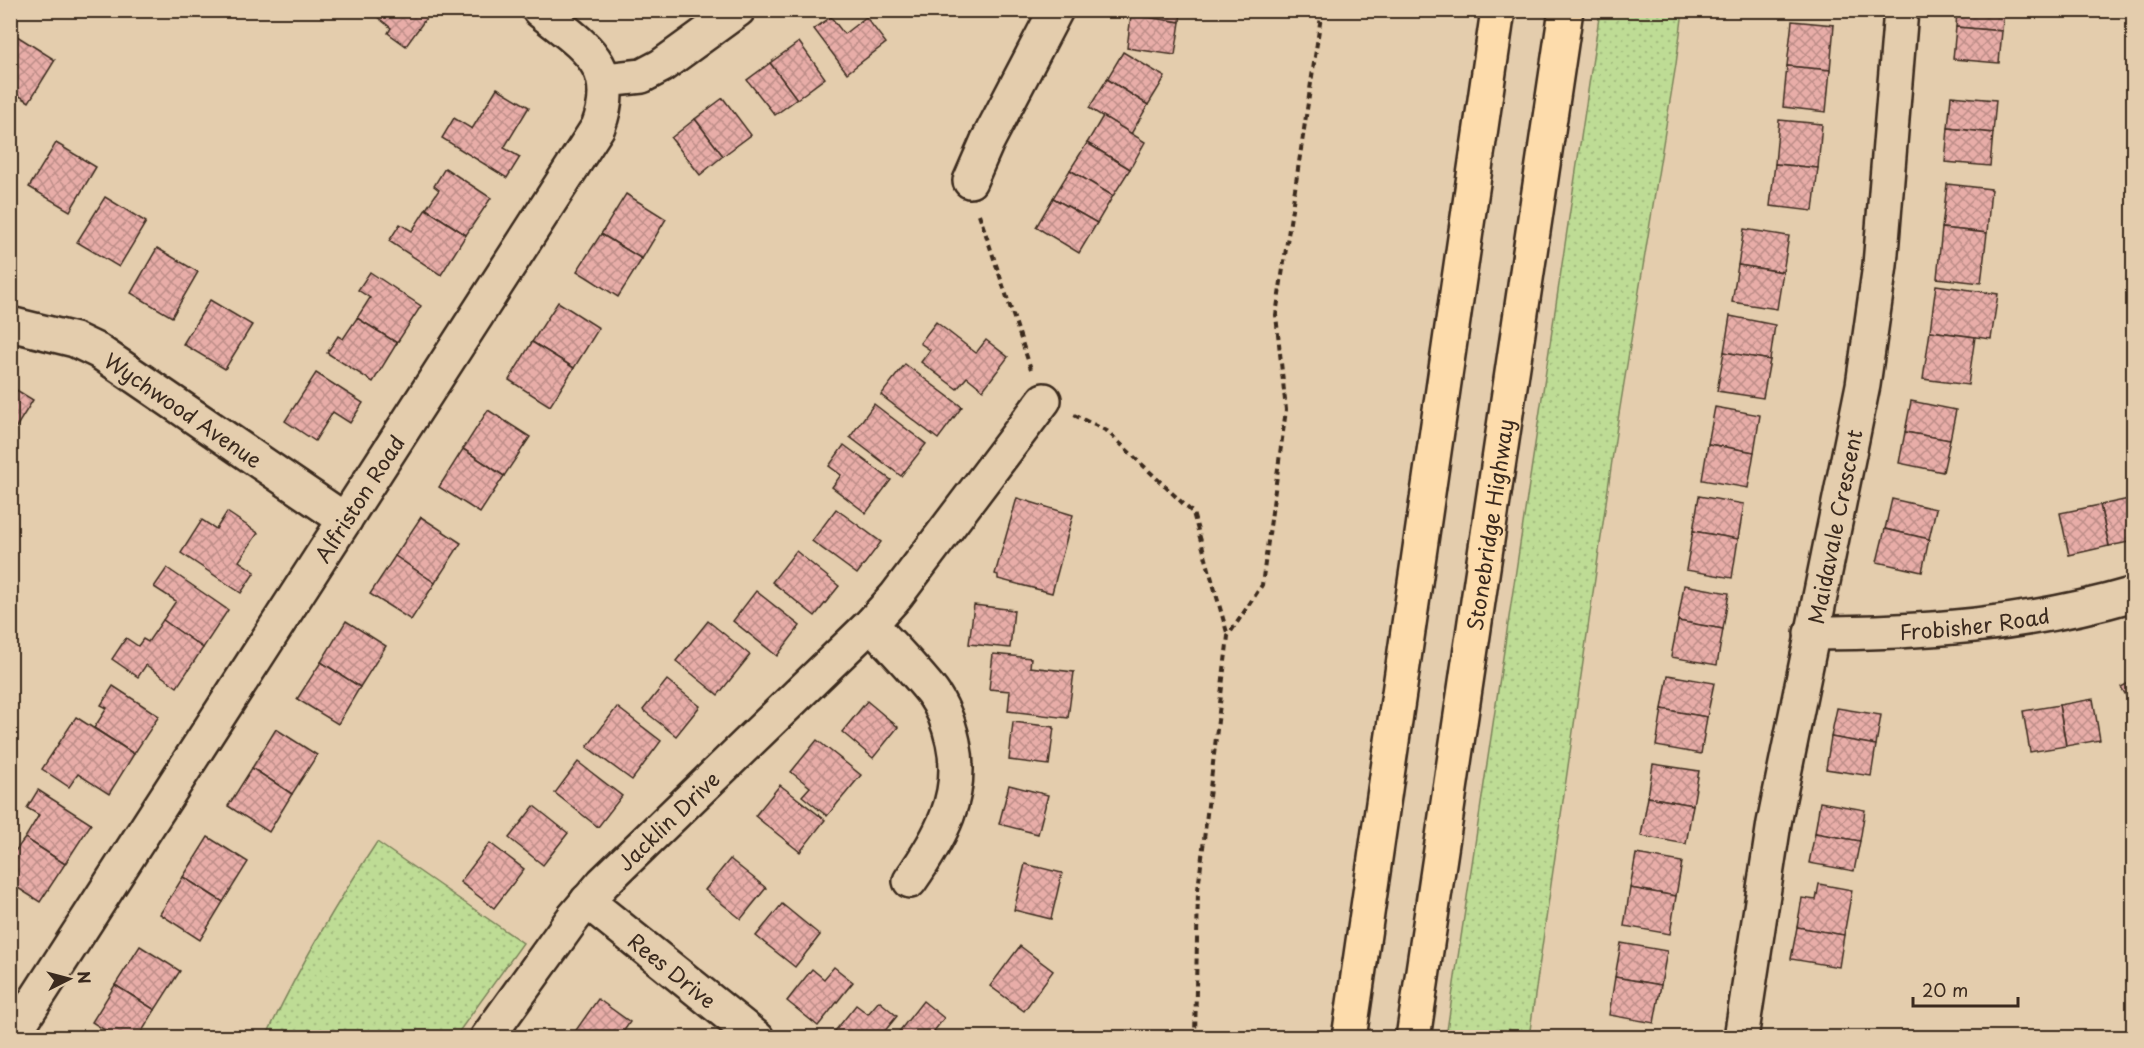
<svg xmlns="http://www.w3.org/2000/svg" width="2144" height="1048" font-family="'Playpen Sans',sans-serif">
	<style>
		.grass { fill: url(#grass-dots); stroke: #7c835a; stroke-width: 1.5 }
		.building { fill: url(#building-cross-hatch); stroke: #3b2a1e; stroke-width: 1.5 }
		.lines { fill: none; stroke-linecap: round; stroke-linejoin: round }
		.minor-casing { stroke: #3b2a1e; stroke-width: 38 }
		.trunk-casing { stroke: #3b2a1e; stroke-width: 38 }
		.path { stroke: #3b2a1e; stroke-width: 4; stroke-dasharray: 6 4.5; stroke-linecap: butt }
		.minor { stroke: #e4cdad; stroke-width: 33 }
		.trunk { stroke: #fddcac; stroke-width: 33 }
		.labels { text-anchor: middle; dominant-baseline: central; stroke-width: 4.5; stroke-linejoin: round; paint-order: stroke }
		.street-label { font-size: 21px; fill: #3b2a1e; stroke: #e4cdad }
	</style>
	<defs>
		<pattern id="grass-dots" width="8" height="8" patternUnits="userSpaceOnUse" patternTransform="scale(1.5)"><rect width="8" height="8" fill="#bedc95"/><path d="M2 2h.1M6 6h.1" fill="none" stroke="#a4bd80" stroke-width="1.8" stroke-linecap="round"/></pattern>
		<pattern id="building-cross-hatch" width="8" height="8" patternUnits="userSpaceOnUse" patternTransform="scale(1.5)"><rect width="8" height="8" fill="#e8ada8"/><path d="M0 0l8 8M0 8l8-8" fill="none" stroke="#bd8d88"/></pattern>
	</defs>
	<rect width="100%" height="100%" fill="#e4cdad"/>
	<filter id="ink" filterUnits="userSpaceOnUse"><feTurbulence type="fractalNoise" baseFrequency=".0167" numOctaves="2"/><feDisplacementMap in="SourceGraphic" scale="12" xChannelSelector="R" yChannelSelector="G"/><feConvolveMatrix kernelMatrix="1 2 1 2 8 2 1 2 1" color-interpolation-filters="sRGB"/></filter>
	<g filter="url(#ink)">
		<g class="grass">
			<path d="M1600 11H1683L1676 64 1617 426 1529 1037H1446Z"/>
			<path d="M377 842 523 943 455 1037H266C298 969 335 905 377 842Z"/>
		</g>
		<g class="building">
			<path d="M373 10H432L406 46 388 33 391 28 371 12Z"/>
			<path d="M1132 10H1181L1180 22 1131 15Z"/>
			<path d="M1957 10H2004L2002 31 1956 27Z"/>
			<path d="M1131 15 1180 22 1175 55 1127 48Z"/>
			<path d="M831 17 844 34 866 17 886 43 847 73 814 29Z"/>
			<path d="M1792 21 1834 25 1830 70 1787 66Z"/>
			<path d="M1956 27 2002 31 1999 63 1953 59Z"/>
			<path d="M17 36 55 60 29 102 10 90V46Z"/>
			<path d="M799 42 825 78 797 99 770 63Z"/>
			<path d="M1123 52 1165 77 1148 105 1107 79Z"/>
			<path d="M770 63 797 99 775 115 747 80Z"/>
			<path d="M1787 66 1830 70 1826 112 1783 107Z"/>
			<path d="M1107 79 1148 105 1131 134 1089 108Z"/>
			<path d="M497 88 529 107 504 148 520 157 507 178 442 138 454 118 472 129Z"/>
			<path d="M1951 96 1996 100 1993 133 1948 128Z"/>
			<path d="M723 98 751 135 723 156 695 119Z"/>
			<path d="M1103 116 1145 142 1130 169 1087 143Z"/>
			<path d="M695 119 723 156 700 175 671 138Z"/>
			<path d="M1779 120 1822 124 1818 168 1775 164Z"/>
			<path d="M1948 128 1993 133 1990 166 1945 162Z"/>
			<path d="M56 143 96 167 70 211 29 187Z"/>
			<path d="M1087 143 1130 169 1113 196 1070 170Z"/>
			<path d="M1775 164 1818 168 1813 211 1770 206Z"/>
			<path d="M445 168 491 198 466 235 426 209 439 190 434 186Z"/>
			<path d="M1070 170 1113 196 1097 223 1053 198Z"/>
			<path d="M1947 184 1991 189 1987 233 1942 228Z"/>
			<path d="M626 194 666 219 642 259 601 234Z"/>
			<path d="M105 197 146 222 119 267 77 242Z"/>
			<path d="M1053 198 1097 223 1079 253 1036 227Z"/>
			<path d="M426 209 466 235 441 275 389 241 400 224 412 231Z"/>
			<path d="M1942 228 1987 233 1981 283 1937 278Z"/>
			<path d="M1744 229 1789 236 1783 272 1738 265Z"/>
			<path d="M601 234 642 259 618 297 577 271Z"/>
			<path d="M157 248 198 272 172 317 131 293Z"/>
			<path d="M1738 265 1783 272 1777 309 1732 302Z"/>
			<path d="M370 272 421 306 397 343 357 318 370 298 358 290Z"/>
			<path d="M1936 285 1998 294 1991 339 1930 331Z"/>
			<path d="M210 300 252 325 225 369 183 344Z"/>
			<path d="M558 302 599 328 574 368 532 342Z"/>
			<path d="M1730 316 1775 325 1770 360 1724 352Z"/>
			<path d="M357 318 397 343 373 382 327 353 338 336 343 339Z"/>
			<path d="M936 322 976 353 986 340 1008 357 983 390 967 377 957 389 921 362 930 350 920 343Z"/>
			<path d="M1930 331 1975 337 1968 385 1923 379Z"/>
			<path d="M532 342 574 368 550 406 509 380Z"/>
			<path d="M1724 352 1770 360 1763 398 1717 391Z"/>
			<path d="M905 364 962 407 938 439 881 395Z"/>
			<path d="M316 373 363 403 350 423 333 412 315 441 285 421Z"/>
			<path d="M10 386 33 400 10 437Z"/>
			<path d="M1911 401 1956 410 1950 440 1905 432Z"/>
			<path d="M874 404 926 444 901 476 850 437Z"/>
			<path d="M1715 407 1760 415 1754 452 1708 444Z"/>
			<path d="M488 410 530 437 504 476 463 449Z"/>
			<path d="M1905 432 1950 440 1943 472 1899 463Z"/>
			<path d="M1708 444 1754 452 1748 488 1702 480Z"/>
			<path d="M844 445 891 480 866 513 832 487 841 475 829 466Z"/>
			<path d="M463 449 504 476 480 513 439 487Z"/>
			<path d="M1699 496 1744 504 1738 539 1693 531Z"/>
			<path d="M1017 498 1073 515 1052 593 998 579V575L995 574Z"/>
			<path d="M2134 498V541L2109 546 2100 505Z"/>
			<path d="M1892 499 1936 509 1929 539 1885 529Z"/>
			<path d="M2100 505 2109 546 2069 555 2060 513Z"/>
			<path d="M836 509 881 542 857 574 812 541Z"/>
			<path d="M227 512 258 533 239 561 255 572 241 593 181 553 202 520 216 529Z"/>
			<path d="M421 517 461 543 435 583 395 556Z"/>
			<path d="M1885 529 1929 539 1922 572 1877 562Z"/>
			<path d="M1693 531 1738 539 1732 578 1686 570Z"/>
			<path d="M796 551 839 586 815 616 772 582Z"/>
			<path d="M395 556 435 583 411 620 370 594Z"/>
			<path d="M167 568 228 610 203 648 163 620 176 601 154 587Z"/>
			<path d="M1684 585 1729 593 1723 629 1678 621Z"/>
			<path d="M756 591 800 626 777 656 733 621Z"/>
			<path d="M974 605 1014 610 1010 648 969 644Z"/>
			<path d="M163 620 203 648 177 687 146 665 138 677 112 659 126 638 138 646 143 639 148 642Z"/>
			<path d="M346 621 386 646 360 687 321 662Z"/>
			<path d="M708 621 750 655 718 695 676 661Z"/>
			<path d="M1678 621 1723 629 1717 665 1671 657Z"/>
			<path d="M993 654 1031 658 1030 667 1074 672 1068 718 1008 711 1010 691 989 689Z"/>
			<path d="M321 662 360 687 338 724 297 699Z"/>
			<path d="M1668 675 1714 683 1707 717 1662 709Z"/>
			<path d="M667 680 700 706 676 736 643 710Z"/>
			<path d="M2134 680V709L2121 687Z"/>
			<path d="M113 686 159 716 134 754 94 728 107 708 101 705Z"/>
			<path d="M2093 699 2100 740 2066 746 2059 705Z"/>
			<path d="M867 701 898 727 873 758 842 732Z"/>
			<path d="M2059 705 2066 746 2030 752 2023 711Z"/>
			<path d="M617 707 661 741 632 780 587 747Z"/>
			<path d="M1837 708 1881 715 1876 745 1831 737Z"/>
			<path d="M1662 709 1707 717 1701 754 1656 746Z"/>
			<path d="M76 717 134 754 109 794 78 774 69 787 42 769Z"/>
			<path d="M1013 722 1054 727 1049 765 1009 760Z"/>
			<path d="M276 729 317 755 292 794 252 768Z"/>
			<path d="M1831 737 1876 745 1871 776 1826 769Z"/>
			<path d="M817 740 861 775 827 816 802 796 810 787 791 772Z"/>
			<path d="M578 762 622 796 598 827 555 793Z"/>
			<path d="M1653 764 1699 771 1693 805 1648 797Z"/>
			<path d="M252 768 292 794 269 832 228 806Z"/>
			<path d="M780 785 825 820 800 852 755 816Z"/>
			<path d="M1009 785 1048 795 1038 834 999 824Z"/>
			<path d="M38 790 91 824 65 864 25 838 39 815 27 808Z"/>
			<path d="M1648 797 1693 805 1686 844 1641 836Z"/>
			<path d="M1820 802 1865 810 1860 841 1815 833Z"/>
			<path d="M534 806 568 833 543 865 509 838Z"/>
			<path d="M1815 833 1860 841 1854 871 1809 863Z"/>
			<path d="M208 837 248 862 223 902 183 877Z"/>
			<path d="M25 838 65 864 40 902 10 883V858Z"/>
			<path d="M490 843 524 869 494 908 460 882Z"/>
			<path d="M1636 854 1682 862 1676 896 1630 888Z"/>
			<path d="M730 859 766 888 741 919 705 890Z"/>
			<path d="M1025 864 1062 873 1051 919 1014 910Z"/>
			<path d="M183 877 223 902 200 940 160 914Z"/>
			<path d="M1819 884 1852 890 1844 935 1797 927 1802 898 1816 900Z"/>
			<path d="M1630 888 1676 896 1670 934 1624 926Z"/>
			<path d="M782 904 820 935 795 967 756 936Z"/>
			<path d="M1797 927 1844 935 1839 967 1791 959Z"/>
			<path d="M1621 943 1667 951 1661 985 1615 977Z"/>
			<path d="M140 946 180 971 155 1010 115 985Z"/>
			<path d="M1020 946 1053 971 1024 1011 990 986Z"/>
			<path d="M834 967 853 982 818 1026 787 1001 812 969 824 979Z"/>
			<path d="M1615 977 1661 985 1654 1023 1609 1015Z"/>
			<path d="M115 985 155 1010 138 1038H117L92 1022Z"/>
			<path d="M598 999 630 1022 619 1038H580L574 1033Z"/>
			<path d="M879 1001 897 1016 879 1038 831 1036 856 1005 868 1014Z"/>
			<path d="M923 1001 944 1018 934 1031 943 1038H894Z"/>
		</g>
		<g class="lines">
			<defs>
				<g id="minor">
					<path d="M606 80 642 76 661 66 738 10"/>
					<path d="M970 181 987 142 1056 10"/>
					<path id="s1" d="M10 324 75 340 98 351 345 520"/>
					<path d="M871 624C891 646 913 668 932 692 943 707 949 724 953 742 965 796 940 838 910 881"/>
					<path id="s2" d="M1811 633C1921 633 2028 625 2134 594"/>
					<path id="s3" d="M587 901 757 1038"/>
					<path id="s4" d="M11 1038 598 127C622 65 582 45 539 10"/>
					<path id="s5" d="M487 1038 574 917 603 883 871 624 896 596 1044 400"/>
					<path id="s6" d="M1741 1038 1774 823 1863 385 1880 265 1901 10"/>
				</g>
				<g id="trunk">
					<path d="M1349 1038 1498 10"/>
					<path id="s7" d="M1413 1038 1566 10"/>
				</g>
			</defs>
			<use href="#minor" class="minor-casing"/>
			<use href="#trunk" class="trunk-casing"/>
			<g class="path">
				<path d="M979 214 1031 369"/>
				<path d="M1074 415 1107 431 1193 513 1228 636"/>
				<path d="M1195 1038 1198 890 1228 636 1262 585 1286 410 1276 315 1322 10"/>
			</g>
			<use href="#minor" class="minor"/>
			<use href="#trunk" class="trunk"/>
		</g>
	</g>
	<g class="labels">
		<g class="street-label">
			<text stroke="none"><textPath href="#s1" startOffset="196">Wychwood Avenue</textPath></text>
			<text stroke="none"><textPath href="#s4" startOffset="642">Alfriston Road</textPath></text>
			<text stroke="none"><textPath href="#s7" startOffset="519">Stonebridge Highway</textPath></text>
			<text stroke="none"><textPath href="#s6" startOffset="520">Maidavale Crescent</textPath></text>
			<text stroke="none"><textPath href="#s2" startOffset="164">Frobisher Road</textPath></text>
			<text stroke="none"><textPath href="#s5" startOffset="284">Jacklin Drive</textPath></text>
			<text stroke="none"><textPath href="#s3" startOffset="110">Rees Drive</textPath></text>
		</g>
	</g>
	<rect width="2144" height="1048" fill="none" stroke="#e4cdad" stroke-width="36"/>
	<rect x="18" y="18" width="2108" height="1012" fill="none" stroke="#3b2a1e" stroke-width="2" filter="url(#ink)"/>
	<g transform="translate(69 979) rotate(84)" stroke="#e4cdad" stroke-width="4.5" paint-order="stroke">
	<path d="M0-4.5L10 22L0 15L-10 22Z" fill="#3b2a1e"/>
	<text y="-9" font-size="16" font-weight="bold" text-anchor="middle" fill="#3b2a1e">N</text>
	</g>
	<path d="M1913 997v9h105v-9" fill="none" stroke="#3b2a1e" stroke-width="3"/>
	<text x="1922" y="997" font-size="18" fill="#3b2a1e" stroke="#e4cdad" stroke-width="4.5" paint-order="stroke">20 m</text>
</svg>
